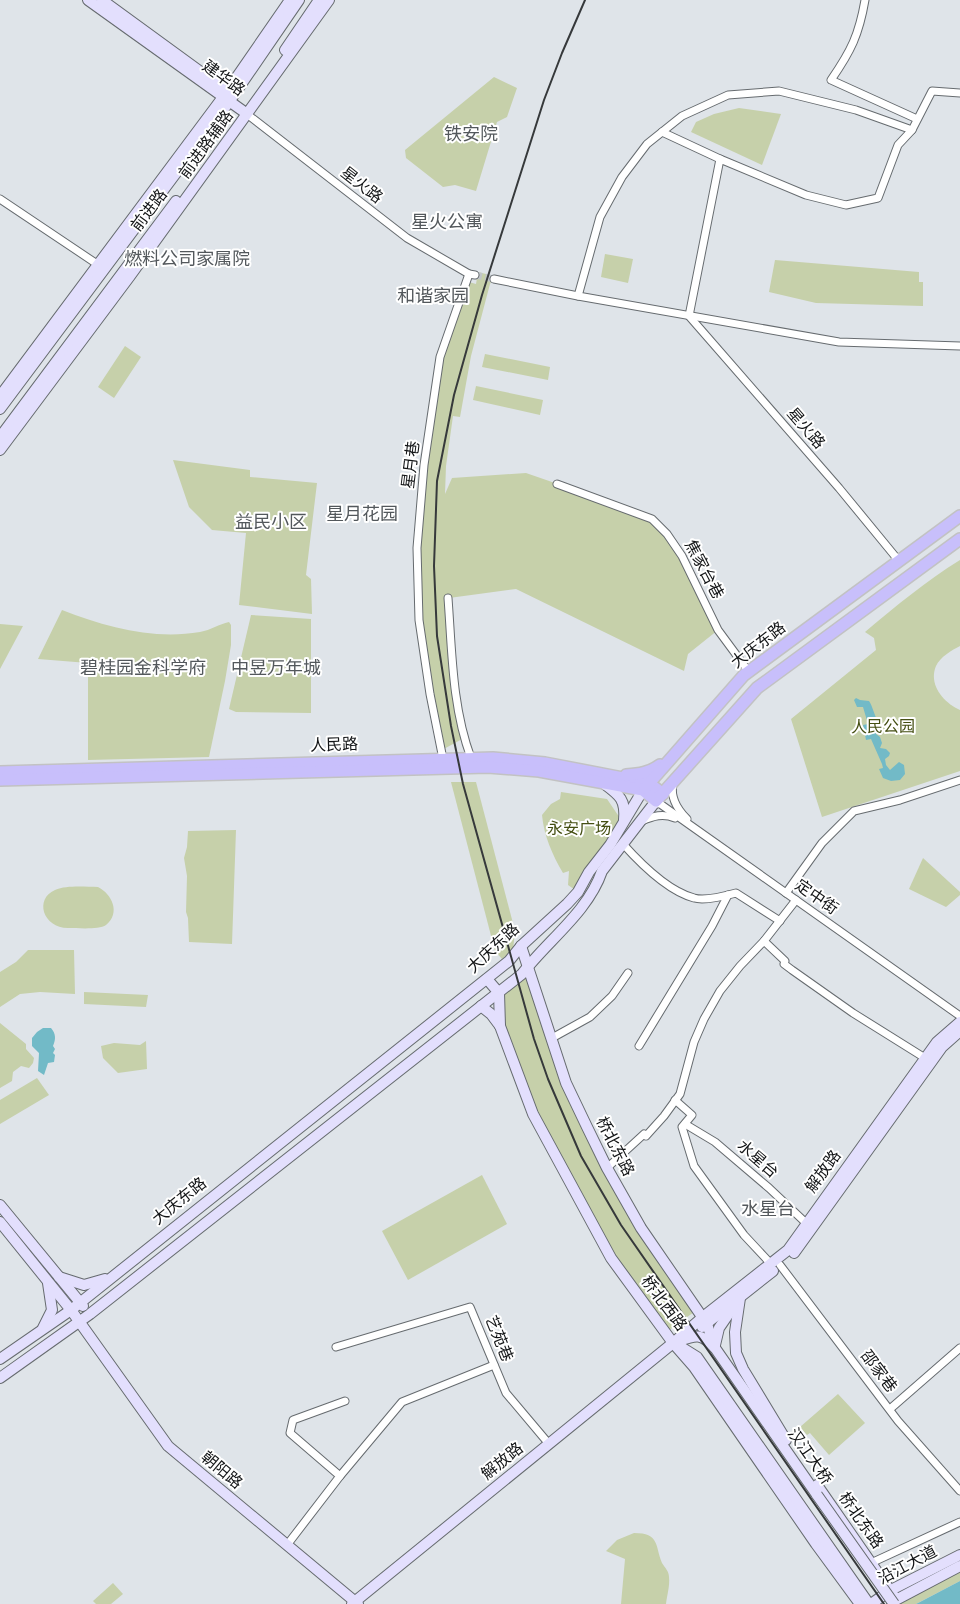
<svg xmlns="http://www.w3.org/2000/svg" width="960" height="1604" font-family="Overpass,'Noto Sans SC',sans-serif">
	<style>
		.green { fill: #c6d0aa }
		.water { fill: #72bac7 }
		.lines { fill: none; stroke-linecap: round; stroke-linejoin: round }
		.street-tunnel { stroke: #c0c5ca; stroke-width: 7; stroke-dasharray: 7 3.5; stroke-linecap: butt }
		.street-casing { stroke: #666b6f; stroke-width: 9 }
		.secondary-casing { stroke: #666b6f; stroke-width: 12 }
		.primary-casing { stroke: #c2c2c3; stroke-width: 14 }
		.street { stroke: #fff; stroke-width: 7 }
		.secondary { stroke: #e3dffd; stroke-width: 10 }
		.primary { stroke: #c8bffb; stroke-width: 11 }
		.rail { stroke: #36393b; stroke-width: 2 }
		.secondary-bridge-casing { stroke: #666b6f; stroke-width: 12; stroke-linecap: butt }
		.secondary-bridge { stroke: #e3dffd; stroke-width: 10 }
		.labels { text-anchor: middle; dominant-baseline: central; stroke-width: 4; stroke-linejoin: round; paint-order: stroke }
		.street-label { font-size: 16px; fill: #131517; stroke: #fff }
		.park-label { font-size: 16px; fill: #454f13; stroke: #fff }
		.neighbourhood-label { font-size: 18px; fill: #53585c; stroke: #fff }
	</style>
	<rect width="100%" height="100%" fill="#dfe4e9"/>
	<g class="green">
		<path d="M494 77 517 88 507 117 497 122 476 191 455 185 443 187 406 158 405 150Z"/>
		<path d="M739 108 781 114 762 165 691 132 696 122 714 114Z"/>
		<path d="M605 254 633 259 628 283 601 277Z"/>
		<path d="M775 260 919 272V282H923V306L816 303 769 292Z"/>
		<path d="M478 272 494 276 490 284 471 356 460 417 453 416 446 466 445 494 452 478 526 473 604 500 652 519 682 556 718 630 688 654 684 671 516 589 449 598 456 697 464 738 442 750 419 620 417 548 442 357 469 282 476 284Z"/>
		<path d="M125 346 141 357 114 398 98 387Z"/>
		<path d="M485 354 550 367 548 380 482 367Z"/>
		<path d="M476 386 543 400 540 415 473 400Z"/>
		<path d="M173 460 250 470V477L317 483 306 575 311 579 312 614 239 605 246 533 212 530 189 507Z"/>
		<path d="M960 560V646C952 650 940 657 936 666 928 685 944 703 960 710V771L822 817 791 719 876 650 874 638 865 632C896 606 926 581 960 560Z"/>
		<path d="M62 610C106 627 153 640 200 632 211 630 219 624 229 622L231 625V645L225 681 209 757 88 760V663L38 659Z"/>
		<path d="M251 615 311 619V713L236 712 229 709Z"/>
		<path d="M0 624 23 626 0 669Z"/>
		<path d="M451 782H476L515 931 513 950 502 959 495 951Z"/>
		<path d="M561 792 607 799 624 824 578 892 568 885 569 871 563 873C552 854 544 836 542 815L551 804 560 799Z"/>
		<path d="M236 830 232 944 189 942 188 918 186 912 187 876 184 858 187 847 188 831Z"/>
		<path d="M923 858 960 892V895L946 907 909 889Z"/>
		<path d="M98 887C112 894 121 913 106 925 99 930 77 928 68 928 43 928 34 899 55 890 67 885 85 887 98 887Z"/>
		<path d="M28 950H74L75 994 40 992 20 994 0 1007V972L16 962Z"/>
		<path d="M527 967 549 1031 607 1168 694 1312 668 1331 612 1260 533 1114 500 1026 499 993Z"/>
		<path d="M84 992 148 995 146 1007 84 1004Z"/>
		<path d="M0 1023 26 1044V1049L34 1058 33 1063 29 1068 21 1066 13 1072 12 1081 0 1088Z"/>
		<path d="M146 1041 147 1069 118 1073 103 1058 101 1046 114 1043 140 1045Z"/>
		<path d="M37 1078 49 1095 0 1124V1100Z"/>
		<path d="M482 1175 507 1224 408 1280 382 1231Z"/>
		<path d="M838 1394 865 1423 829 1455 810 1433 807 1435 800 1427Z"/>
		<path d="M634 1533C660 1533 655 1546 662 1563 665 1568 669 1571 669 1577 670 1586 667 1595 666 1604H621L625 1559 606 1551 617 1540Z"/>
		<path d="M960 1565V1581L916 1604H889Z"/>
		<path d="M113 1583 123 1594 111 1604H96L93 1601Z"/>
	</g>
	<g class="water">
		<path d="M856 698 860 700 869 701C873 707 874 715 878 721L873 722 872 725 876 730V734L880 737 882 743 880 748 886 749 890 753 889 756 885 759 886 765 890 770 899 762 904 765 905 774 900 780 891 781 883 778 879 769 883 768 882 764 871 739 866 740 863 725 868 724 863 707H857L854 700Z"/>
		<path d="M43 1028H51C56 1034 56 1039 53 1046L55 1049 53 1053 55 1055 54 1062 48 1063 44 1075 38 1071 39 1053 32 1046V1038L37 1032Z"/>
		<path d="M960 1581V1604H916L920 1602Z"/>
	</g>
	<g class="lines">
		<path class="street-tunnel" d="M475 275 494 279"/>
		<defs>
			<g id="street">
				<path d="M865 0C859 35 851 51 831 80L917 119"/>
				<path d="M243 111 407 238 469 274"/>
				<path d="M662 132 720 159"/>
				<path d="M0 199 100 266"/>
				<path d="M494 279 578 296 839 342 960 346"/>
				<path d="M578 296 600 217 622 177 647 144 682 116 728 95 779 91 856 110 912 130 932 91 960 93"/>
				<path d="M557 484 652 519 667 534 682 556 718 630 749 672"/>
				<path d="M899 561 839 488 689 316 720 159 806 195 846 205 878 198 898 145 912 130"/>
				<path d="M448 598C452 651 452 707 471 758"/>
				<path d="M443 759 430 694 419 620 417 548 424 465 440 357 469 274 475 275"/>
				<path d="M673 784C670 798 678 810 687 819"/>
				<path d="M656 801 960 1016"/>
				<path d="M642 821C653 816 663 813 675 818"/>
				<path d="M623 844C640 863 668 891 694 898 704 901 725 896 736 893L780 921"/>
				<path d="M786 893 822 843 854 811 900 800 960 780"/>
				<path d="M764 941 785 961 784 964 792 970 853 1013 925 1058"/>
				<path d="M552 1038 590 1017 612 996 628 973"/>
				<path d="M639 1046 712 926 728 895"/>
				<path d="M675 1100 692 1115 682 1127 694 1166 744 1235 771 1264"/>
				<path d="M685 1124 715 1142 769 1188 806 1223"/>
				<path d="M607 1168 644 1134 646 1136 664 1116 680 1094 694 1042 704 1019 720 991 740 966 764 941 796 900"/>
				<path d="M780 1265 898 1421 960 1491"/>
				<path d="M336 1347 470 1307 506 1393 549 1444"/>
				<path d="M890 1409 960 1348"/>
				<path d="M340 1476 402 1402 494 1365"/>
				<path d="M287 1545 340 1476 290 1433 293 1420 345 1401"/>
				<path d="M871 1563 960 1522"/>
			</g>
			<g id="secondary">
				<path d="M88 0 243 111"/>
				<path d="M102 0 231 94"/>
				<path d="M285 50 319 0"/>
				<path d="M0 396 223 97 290 0"/>
				<path d="M0 409 229 102 299 0"/>
				<path d="M0 437 176 201"/>
				<path d="M0 450 130 276 329 0"/>
				<path d="M603 783C619 795 626 799 624 820"/>
				<path d="M521 946 566 1083 587 1127 607 1168 641 1228 707 1324 715 1348 817 1495"/>
				<path d="M487 979 499 993 500 1026 533 1114 611 1258 673 1343 694 1367 816 1544 860 1604"/>
				<path d="M481 1006 491 1014 500 1026"/>
				<path d="M0 1205 83 1306"/>
				<path d="M0 1222 71 1310 168 1446 358 1604"/>
				<path d="M794 1253 942 1047 960 1031"/>
				<path d="M59 1277 84 1285 105 1279"/>
				<path d="M740 1298 735 1332 736 1353 743 1369 786 1440"/>
				<path d="M702 1327 773 1271"/>
				<path d="M43 1328 52 1310 48 1283"/>
				<path d="M679 1341C696 1335 701 1333 714 1347"/>
				<path d="M715 1345 719 1328 732 1309"/>
				<path d="M681 1347 697 1357 869 1604"/>
				<path d="M0 1359 71 1310 509 961 521 946 567 904 578 892 589 872 610 845 643 790"/>
				<path d="M0 1378 90 1314 522 974C548 940 588 912 602 871L656 801"/>
				<path d="M817 1485 896 1599"/>
				<path d="M892 1602 960 1566"/>
				<path d="M352 1604 673 1343 703 1317 788 1250 937 1042 960 1022"/>
				<path d="M871 1604 891 1590 960 1555"/>
			</g>
			<g id="primary">
				<path d="M0 772 493 758 545 763 649 783 663 794"/>
				<path d="M626 775C639 774 649 773 660 765"/>
				<path d="M0 780 488 767 539 771 643 790 656 801 757 688 960 539"/>
				<path d="M645 788 744 675 960 516"/>
			</g>
		</defs>
		<use href="#street" class="street-casing"/>
		<use href="#secondary" class="secondary-casing"/>
		<use href="#primary" class="primary-casing"/>
		<use href="#street" class="street"/>
		<use href="#secondary" class="secondary"/>
		<use href="#primary" class="primary"/>
		<path class="rail" d="M585 0 562 53 544 100 482 295 454 395 437 481 434 566 437 636 451 726 463 784 534 1039 548 1079 581 1156 621 1225 884 1604"/>
		<defs>
			<path id="secondary-bridge" d="M817 1495 894 1604"/>
		</defs>
		<use href="#secondary-bridge" class="secondary-bridge-casing"/>
		<use href="#secondary-bridge" class="secondary-bridge"/>
	</g>
	<g class="labels">
		<g class="street-label">
			<text transform="translate(223 79) rotate(36)">建华路</text>
			<text transform="translate(207 145) rotate(-54)">前进路辅路</text>
			<text transform="translate(361 186) rotate(38)">星火路</text>
			<text transform="translate(150 211) rotate(-53)">前进路</text>
			<text transform="translate(805 429) rotate(49)">星火路</text>
			<text transform="translate(412 465) rotate(-83)">星月巷</text>
			<text transform="translate(703 570) rotate(62)">焦家台巷</text>
			<text transform="translate(759 646) rotate(-38)">大庆东路</text>
			<text transform="translate(334 746) rotate(-2)">人民路</text>
			<text transform="translate(816 898) rotate(35)">定中街</text>
			<text transform="translate(494 949) rotate(-43)">大庆东路</text>
			<text transform="translate(614 1147) rotate(63)">桥北东路</text>
			<text transform="translate(757 1160) rotate(41)">水星台</text>
			<text transform="translate(824 1172) rotate(-54)">解放路</text>
			<text transform="translate(180 1202) rotate(-39)">大庆东路</text>
			<text transform="translate(663 1304) rotate(53)">桥北西路</text>
			<text transform="translate(498 1339) rotate(68)">艺苑巷</text>
			<text transform="translate(878 1372) rotate(53)">邵家巷</text>
			<text transform="translate(809 1457) rotate(55)">汉江大桥</text>
			<text transform="translate(503 1462) rotate(-39)">解放路</text>
			<text transform="translate(221 1471) rotate(40)">朝阳路</text>
			<text transform="translate(860 1521) rotate(55)">桥北东路</text>
			<text transform="translate(908 1566) rotate(-28)">沿江大道</text>
		</g>
		<g class="park-label">
			<text x="883" y="728">人民公园</text>
			<text x="579" y="830">永安广场</text>
		</g>
		<g class="neighbourhood-label">
			<text x="471" y="135">铁安院</text>
			<text x="447" y="223">星火公寓</text>
			<text x="187" y="260">燃料公司家属院</text>
			<text x="433" y="297">和谐家园</text>
			<text x="362" y="515">星月花园</text>
			<text x="271" y="523">益民小区</text>
			<text x="143" y="669">碧桂园金科学府</text>
			<text x="276" y="669">中昱万年城</text>
			<text x="768" y="1210">水星台</text>
		</g>
	</g>
</svg>
